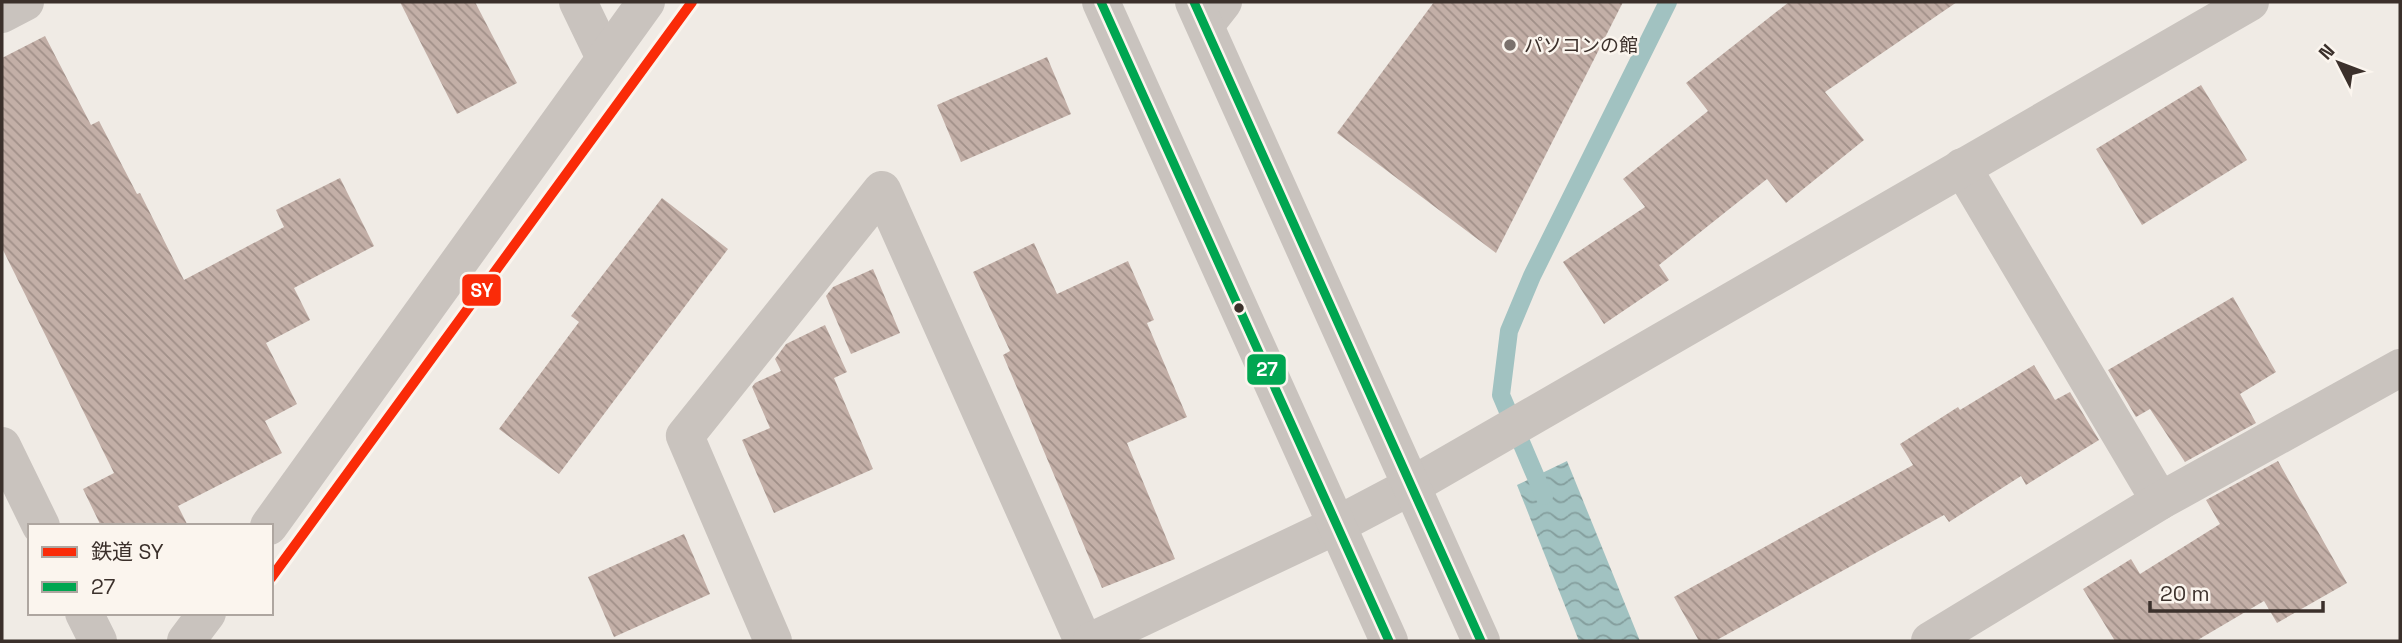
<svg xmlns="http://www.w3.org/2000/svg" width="2402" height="643" font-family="'Space Grotesk','Noto Sans JP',sans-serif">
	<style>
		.water { fill: url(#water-waves) }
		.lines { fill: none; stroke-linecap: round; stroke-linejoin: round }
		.stream { stroke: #a1c2c1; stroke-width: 18 }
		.building { fill: url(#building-back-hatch) }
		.minor { stroke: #c9c3be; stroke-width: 38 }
		.tertiary { stroke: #c9c3be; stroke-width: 38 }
		.bus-1-casing { stroke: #fbf5ee; stroke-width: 14 }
		.bus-1 { stroke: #00a651; stroke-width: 9 }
		.rail-1-casing { stroke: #fbf5ee; stroke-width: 16 }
		.rail-1 { stroke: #fa2b08; stroke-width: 10 }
		.poi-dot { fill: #7a716c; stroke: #fbf5ee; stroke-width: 2.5 }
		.bus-dot { fill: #3b302b; stroke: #fbf5ee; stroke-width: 2.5 }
		.labels { text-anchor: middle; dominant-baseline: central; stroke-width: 5; stroke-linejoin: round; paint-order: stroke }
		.poi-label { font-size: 19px; fill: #3b302b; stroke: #fbf5ee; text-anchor: start }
		.line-badge { stroke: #fbf5ee; stroke-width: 2.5 }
		.badge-label { font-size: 19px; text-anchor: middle; font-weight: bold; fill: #fff }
	</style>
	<defs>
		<pattern id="water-waves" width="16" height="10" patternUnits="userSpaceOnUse" patternTransform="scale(1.75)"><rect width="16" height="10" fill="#a1c2c1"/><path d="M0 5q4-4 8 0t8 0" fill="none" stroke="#849e9d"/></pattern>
		<pattern id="building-back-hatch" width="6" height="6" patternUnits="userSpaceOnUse" patternTransform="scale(1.75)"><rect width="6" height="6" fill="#c3afa7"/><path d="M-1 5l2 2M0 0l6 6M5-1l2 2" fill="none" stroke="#a08f88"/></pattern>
	</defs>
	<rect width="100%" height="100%" fill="#f0ebe5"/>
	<path class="water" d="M1567 461 1640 641H1579L1517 485Z"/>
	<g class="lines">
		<path class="stream" d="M1544 496 1501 395 1509 331 1532 276 1668 2"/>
	</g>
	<g class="building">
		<path d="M400 2H475L517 83 457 114Z"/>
		<path d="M1434 2H1623L1496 253 1337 133Z"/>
		<path d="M1789 2H1957L1825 92 1864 140 1786 203 1767 179 1659 265 1669 280 1604 324 1563 262 1645 207 1623 179 1708 111 1686 83Z"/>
		<path d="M45 36 91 125 99 121 137 194 140 193 184 280 284 227 276 210 340 178 374 246 294 288 310 320 266 343 297 404 265 421 282 453 178 506 188 526H101L83 489 114 473 2 248V58Z"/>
		<path d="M1047 57 1071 114 961 162 937 105Z"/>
		<path d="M2201 85 2247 160 2142 225 2096 149Z"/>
		<path d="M662 198 728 249 559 474 499 429 579 322 571 316Z"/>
		<path d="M1034 243 1057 294 1128 261 1154 320 1147 323 1187 417 1127 443 1175 559 1102 588 1003 355 1010 351 973 272Z"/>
		<path d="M873 269 900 333 851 354 826 296 833 287Z"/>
		<path d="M2233 297 2276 372 2240 394 2256 423 2185 462 2150 409 2136 417 2108 370Z"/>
		<path d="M825 325 847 372 834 378 873 469 774 513 742 440 770 428 752 387 755 383 781 371 775 359 786 344Z"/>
		<path d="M2034 365 2055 400 2070 392 2099 440 2026 485 2021 476 1949 522 1944 515 1715 641H1699L1674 597 1913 465 1900 444 1958 407 1960 410Z"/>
		<path d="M2278 461 2347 583 2277 623 2264 601 2196 641H2115L2083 589 2131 559 2140 574 2220 524 2206 500Z"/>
		<path d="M684 534 710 594 614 637 588 577Z"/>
	</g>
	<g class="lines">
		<g class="minor">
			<path d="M578 2 605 58"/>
			<path d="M2 14 25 2"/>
			<path d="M1205 25 1223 2"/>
			<path d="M1962 167 2160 501"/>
			<path d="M2 446 41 526"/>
			<path d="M269 526 646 2"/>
			<path d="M84 613 98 641"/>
			<path d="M186 641 207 613"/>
			<path d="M773 641 685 436 882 190 1083 641"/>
			<path d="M1092 641 1337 525 1411 486 2250 2"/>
			<path d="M1930 641 2160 501 2400 368"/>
		</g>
		<g class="tertiary">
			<path d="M1101 2 1389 641"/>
			<path d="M1194 2 1481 641"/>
		</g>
		<defs>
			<g id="bus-1">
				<path d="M1101 2 1389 641"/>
				<path d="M1194 2 1481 641"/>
			</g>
		</defs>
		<use href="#bus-1" class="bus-1-casing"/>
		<use href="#bus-1" class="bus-1"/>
		<defs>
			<path id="rail-1" d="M271 578 692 2"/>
		</defs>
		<use href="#rail-1" class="rail-1-casing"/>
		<use href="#rail-1" class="rail-1"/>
	</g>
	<circle class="poi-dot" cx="1510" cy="45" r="7"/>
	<circle class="bus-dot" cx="1239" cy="308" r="6"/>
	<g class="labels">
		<g class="poi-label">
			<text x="1524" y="45">パソコンの館</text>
		</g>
	</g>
	<g class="line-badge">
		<rect x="461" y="273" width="41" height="34" rx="7" fill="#fa2b08"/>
		<rect x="1246" y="353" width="41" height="33" rx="7" fill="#00a651"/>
	</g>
	<g class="badge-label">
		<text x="482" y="297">SY</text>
		<text x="1267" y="376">27</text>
	</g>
	<rect width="2402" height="643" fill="none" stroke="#3b302b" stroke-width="7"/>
	<rect x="28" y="524" width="245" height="91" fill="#fbf5ee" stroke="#aea6a0" stroke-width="2"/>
	<rect x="42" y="547" width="35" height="10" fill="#fa2b08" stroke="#aea6a0" stroke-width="2"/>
	<text x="91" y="559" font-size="21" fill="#3b302b">鉄道 SY</text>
	<rect x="42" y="582" width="35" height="10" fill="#00a651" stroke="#aea6a0" stroke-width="2"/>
	<text x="91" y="594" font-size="21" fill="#3b302b">27</text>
	<g transform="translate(2339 63) rotate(312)" stroke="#fbf5ee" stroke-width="5" paint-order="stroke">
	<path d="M0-5L12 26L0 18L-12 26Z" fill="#3b302b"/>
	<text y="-10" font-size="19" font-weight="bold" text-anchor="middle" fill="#3b302b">N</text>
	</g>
	<path d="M2150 601v10h173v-10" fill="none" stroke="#3b302b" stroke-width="3.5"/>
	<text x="2160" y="601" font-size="21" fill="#3b302b" stroke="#fbf5ee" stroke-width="5" paint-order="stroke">20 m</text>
</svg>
